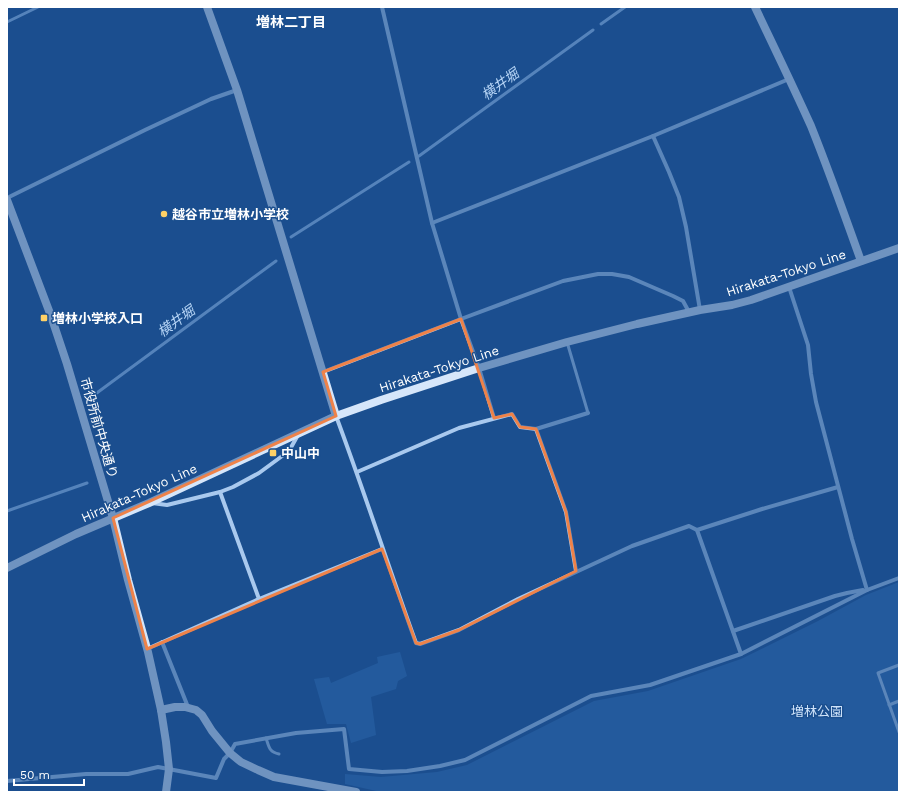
<svg xmlns="http://www.w3.org/2000/svg" width="906" height="799" font-family="'Work Sans','Noto Sans JP',sans-serif">
	<style>
		.green { fill: #2e69ad }
		.lines { fill: none; stroke-linecap: round; stroke-linejoin: round }
		.stream { stroke: #9cc4f0; stroke-width: 3 }
		.lane { stroke: #a9c9ee; stroke-width: 3 }
		.street { stroke: #a9c9ee; stroke-width: 4 }
		.secondary { stroke: #d6e6fa; stroke-width: 8 }
		.marked { fill: none; stroke: #ee8249; stroke-width: 3; stroke-linejoin: round }
		.poi-dot { fill: #ffd166; stroke: #1b4f8f; stroke-width: 1.5 }
		.labels { text-anchor: middle; dominant-baseline: central; stroke-width: 3; stroke-linejoin: round; paint-order: stroke }
		.poi-label { font-size: 13px; font-weight: bold; fill: #fff; stroke: #1b4f8f; text-anchor: start }
		.street-label { font-size: 13px; fill: #fff; stroke: #1b4f8f }
		.park-label { font-size: 13px; fill: #cfe3fa; stroke: #1b4f8f }
		.neighbourhood-label { font-size: 14px; font-weight: bold; fill: #fff; stroke: #1b4f8f }
		.water-label { font-size: 14px; font-style: italic; fill: #b5d3f5; stroke: #1b4f8f }
	</style>
	<rect width="100%" height="100%" fill="#1b4f8f"/>
	<g class="green">
		<path d="M899 582V792H381L345 784V774L381 777 437 772 467 765 594 701 648 691 741 659 818 621 866 595Z"/>
		<path d="M400 652 407 676 398 681 396 689 371 697 376 735 351 743 346 724H327L314 679 329 677 331 683 378 663 377 657Z"/>
	</g>
	<g class="lines">
		<g class="stream">
			<path d="M7 22 38 7"/>
			<path d="M601 24 625 7"/>
			<path d="M419 156 593 30"/>
			<path d="M291 237 409 162"/>
			<path d="M90 398 276 261"/>
			<path d="M7 511 87 483"/>
		</g>
		<g class="lane">
			<path d="M567 342 588 413"/>
			<path d="M899 665 878 673 899 732"/>
			<path d="M889 705 899 701"/>
			<path d="M266 738C269 747 269 752 279 754"/>
		</g>
		<g class="street">
			<path d="M382 7 432 223 461 319 479 368 494 418"/>
			<path d="M653 136 669 172 679 197 686 227 700 310"/>
			<path d="M7 198 145 130 211 99 237 90"/>
			<path d="M432 223 653 136 789 79"/>
			<path d="M789 287 808 345 811 374 816 402 852 539 867 590"/>
			<path d="M323 372 461 319 563 281 598 274H612L629 277 673 296 683 301 689 312"/>
			<path d="M336 416C364 491 389 568 416 643L420 644 459 630 518 599 632 546 689 526 697 530 741 654"/>
			<path d="M536 429 566 512 576 571"/>
			<path d="M357 472 459 428 512 414 520 427 536 429 588 413"/>
			<path d="M220 492 233 487 259 473 289 451 298 435"/>
			<path d="M152 503 167 505 220 492 259 599"/>
			<path d="M697 530 762 509 838 487"/>
			<path d="M733 631 835 596 847 593 863 590"/>
			<path d="M162 642 188 707"/>
			<path d="M147 649 259 599 382 549"/>
			<path d="M7 781 86 774H128L158 767 216 778 224 759 230 753 235 744 296 733 344 729 349 769 382 772 407 771 440 766 465 760 591 696 650 685 741 654 867 590 899 578"/>
		</g>
		<g class="secondary">
			<path d="M207 7 237 90 336 416"/>
			<path d="M755 7C774 47 793 86 811 126 829 171 845 216 861 261"/>
			<path d="M7 200 51 316 67 364 113 518 128 580 148 652 161 710 166 742 169 769 166 792"/>
			<path d="M7 568 76 534 149 503 336 416 381 400 479 368 567 342 637 324 700 310 732 305 751 300 899 248"/>
			<path d="M161 710 175 707H185L196 710 202 715 212 731 230 753 241 762 258 770 274 777 356 792"/>
		</g>
	</g>
	<path d="M0 0H906V799H0ZM461 319 494 418 512 414 520 427 536 429 566 512 576 571 459 630 420 644 416 643 382 549 147 649 113 518 336 416 323 372Z" fill="#1b4f8f" fill-opacity=".55" fill-rule="evenodd"/>
	<path class="marked" d="M461 319 494 418 512 414 520 427 536 429 566 512 576 571 459 630 420 644 416 643 382 549 147 649 113 518 336 416 323 372Z"/>
	<g class="poi-dot">
		<circle cx="164" cy="214" r="4"/>
		<rect x="40" y="314" width="8" height="8" rx="2"/>
		<rect x="269" y="449" width="8" height="8" rx="2"/>
	</g>
	<g class="labels">
		<g class="poi-label">
			<text x="172" y="214">越谷市立増林小学校</text>
			<text x="52" y="318">増林小学校入口</text>
			<text x="281" y="453">中山中</text>
		</g>
		<g class="street-label">
			<text transform="translate(786 273) rotate(-18)">Hirakata-Tokyo Line</text>
			<text transform="translate(439 369) rotate(-18)">Hirakata-Tokyo Line</text>
			<text transform="translate(99 428) rotate(74)">市役所前中央通り</text>
			<text transform="translate(139 493) rotate(-24)">Hirakata-Tokyo Line</text>
		</g>
		<g class="park-label">
			<text x="817" y="711">増林公園</text>
		</g>
		<g class="neighbourhood-label">
			<text x="291" y="22">増林二丁目</text>
		</g>
		<g class="water-label">
			<text transform="translate(500 84) rotate(-36)">横井堀</text>
			<text transform="translate(176 321) rotate(-36)">横井堀</text>
		</g>
	</g>
	<rect width="906" height="799" fill="none" stroke="#ffffff" stroke-width="16"/>
	<path d="M14 779v6h70v-6" fill="none" stroke="#ffffff" stroke-width="2"/>
	<text x="20" y="779" font-size="12" fill="#ffffff" stroke="#1b4f8f" stroke-width="3" paint-order="stroke">50 m</text>
</svg>
